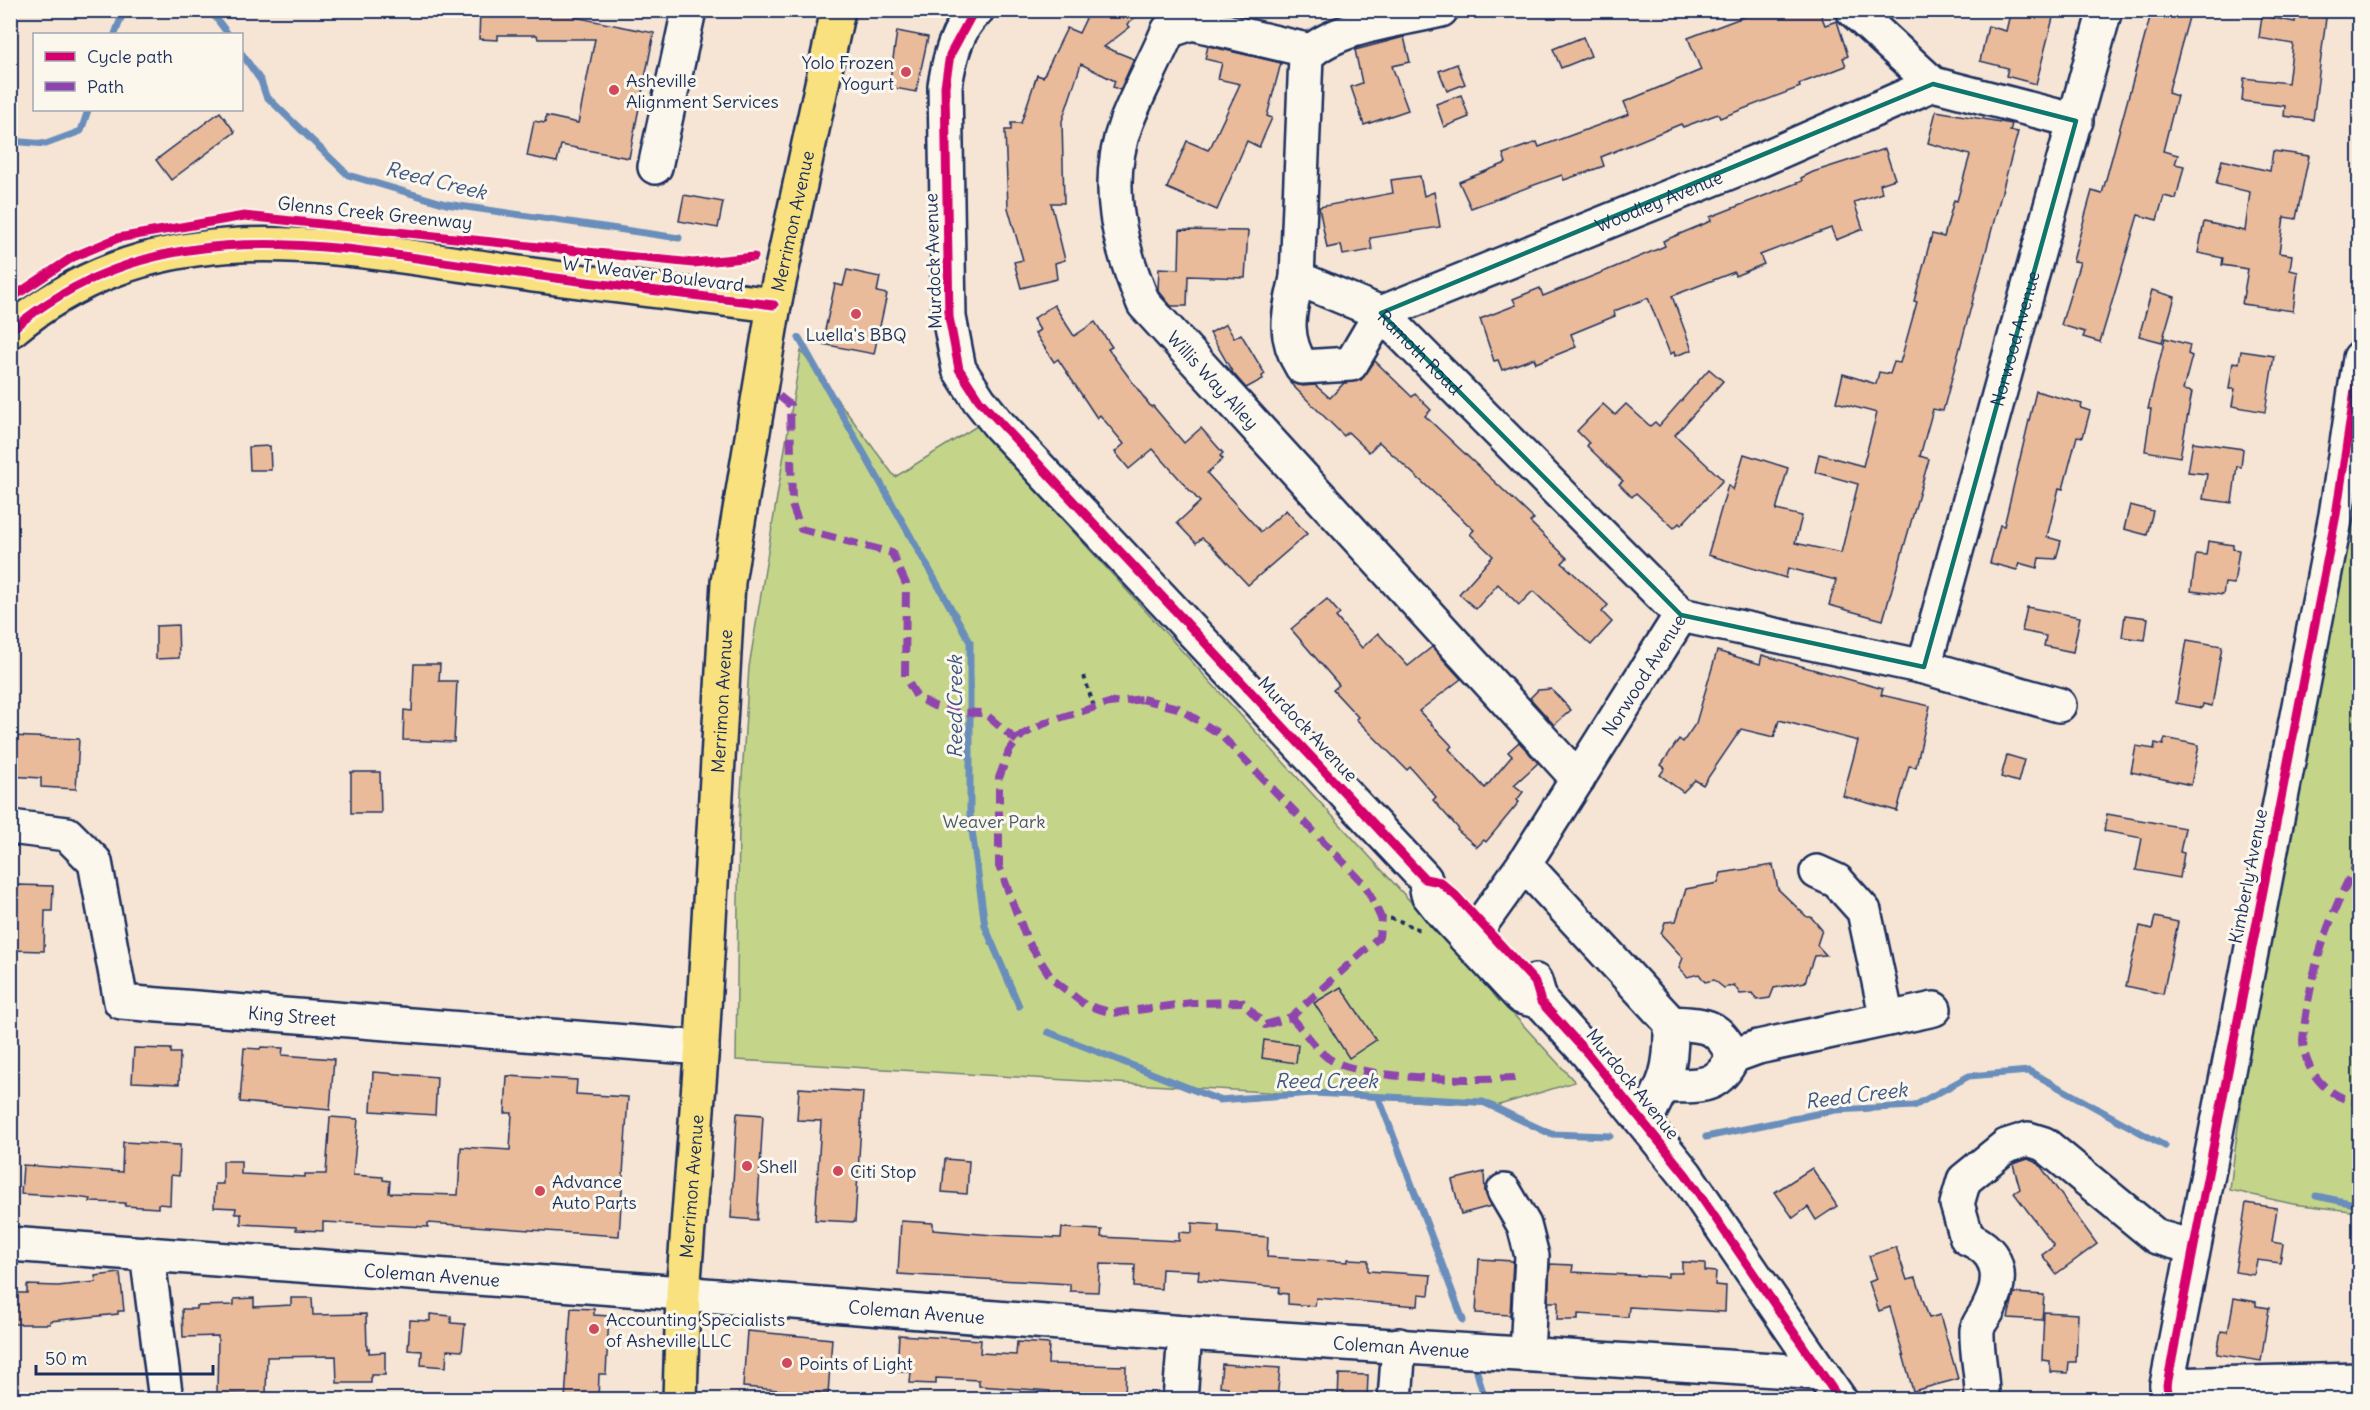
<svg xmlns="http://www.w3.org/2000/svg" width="2370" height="1410" font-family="Delius,sans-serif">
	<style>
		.green { fill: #c4d58a; stroke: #708274; stroke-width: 1.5 }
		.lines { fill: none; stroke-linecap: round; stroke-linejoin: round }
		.stream { stroke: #6b8ebc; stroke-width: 7 }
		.building { fill: #eabb9b; stroke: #1b2f5e; stroke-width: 1.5 }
		.minor-casing { stroke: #1b2f5e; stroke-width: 38 }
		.major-casing { stroke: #1b2f5e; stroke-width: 38 }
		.path { stroke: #1b2f5e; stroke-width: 4; stroke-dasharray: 4.5 4.5; stroke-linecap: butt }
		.minor { stroke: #fbf7ec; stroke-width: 33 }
		.major { stroke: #fae180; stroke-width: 33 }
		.quiet { stroke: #8e44ad; stroke-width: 8; stroke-dasharray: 15 8; stroke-linecap: butt }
		.cycleway-casing { stroke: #fbf7ec; stroke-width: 13 }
		.cycleway { stroke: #d6006c; stroke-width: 9 }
		.marked { fill: none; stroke: #0f766e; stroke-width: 4.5; stroke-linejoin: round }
		.poi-dot { fill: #d1495b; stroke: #fbf7ec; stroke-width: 2 }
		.labels { text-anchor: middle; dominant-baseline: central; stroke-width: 6; stroke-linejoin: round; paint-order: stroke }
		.poi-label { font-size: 18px; fill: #1b2f5e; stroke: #fbf7ec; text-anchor: start }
		.street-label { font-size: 18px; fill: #1b2f5e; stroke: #fbf7ec }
		.park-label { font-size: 18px; fill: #455869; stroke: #fbf7ec }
		.water-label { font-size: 20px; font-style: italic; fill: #3c5685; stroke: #fbf7ec }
	</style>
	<rect width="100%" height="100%" fill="#f6e5d4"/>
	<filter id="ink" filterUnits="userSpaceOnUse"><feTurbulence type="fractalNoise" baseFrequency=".0167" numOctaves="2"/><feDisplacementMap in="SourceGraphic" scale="12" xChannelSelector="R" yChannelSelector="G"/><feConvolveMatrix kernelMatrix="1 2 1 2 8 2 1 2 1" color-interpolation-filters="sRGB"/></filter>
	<g filter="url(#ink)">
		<g class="green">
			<path d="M801 351 895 477 977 426 1575 1082 1496 1106 736 1060 739 825 749 667Z"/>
			<path d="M2359 439V1212L2293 1204 2230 1190C2260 938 2314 689 2359 439Z"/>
		</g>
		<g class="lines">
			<g class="stream">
				<path d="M210 10 228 34"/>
				<path d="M115 34 124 10"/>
				<path d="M242 54 261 81 266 96 348 175 446 204 679 238"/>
				<path d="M10 141 46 144 81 131 88 110"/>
				<path d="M799 338 970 642V816L985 926 1019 1006"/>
				<path d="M1048 1032 1219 1100 1313 1093 1483 1102 1551 1134 1610 1136"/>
				<path d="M1379 1098 1463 1320"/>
				<path d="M1706 1137 1835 1110 1914 1106 1969 1076 2029 1071 2165 1146"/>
				<path d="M2316 1196 2360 1205"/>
				<path d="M1477 1372 1485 1400"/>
			</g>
		</g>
		<g class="building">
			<path d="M480 10H574V17L654 33 629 158 561 145 557 162 527 156 534 121 545 123 546 116 578 123 595 39H538L537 35H498V40L479 39Z"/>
			<path d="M1090 10H1124L1123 13 1137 16 1127 24 1130 27 1104 47 1134 59 1120 90 1113 87 1115 81 1081 64 1062 121 1064 203H1051L1065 260 1055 263 1057 279 1021 288 1014 262 1023 260 1008 208 1005 130H1011V123H1021L1037 75 1043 77 1067 28 1079 33Z"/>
			<path d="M1762 10H1819L1825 25 1837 21 1848 56 1843 58 1846 66 1799 84 1800 87 1720 118 1718 114 1683 127 1681 124 1601 157 1604 166 1564 180 1562 175 1471 208 1459 182 1506 163 1503 154 1537 142 1539 147 1629 114 1624 102 1701 70 1688 38Z"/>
			<path d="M2011 10H2055L2036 84 2006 76 2008 68 1980 61 1988 26 2006 31Z"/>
			<path d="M2152 10H2191L2168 93 2177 96 2163 151 2178 155 2175 164 2184 166 2176 199 2164 196 2157 220 2138 215 2100 342 2083 337 2085 332 2061 325 2080 262 2073 261 2080 234 2092 191 2102 194Z"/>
			<path d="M2296 10H2321V17L2326 18 2313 120 2284 116 2285 106 2242 101 2244 78 2288 83 2293 44 2259 38 2262 16 2295 22Z"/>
			<path d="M897 31 928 37 916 92 889 87Z"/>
			<path d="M1404 37 1410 62 1392 66 1408 110 1364 125 1351 87 1362 83 1355 50Z"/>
			<path d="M1583 37 1591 56 1561 68 1553 49Z"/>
			<path d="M1208 46 1281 63 1267 116 1272 118 1259 147 1247 141 1217 210 1167 188 1187 141 1208 150 1211 146 1240 84 1218 79 1222 63 1205 59Z"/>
			<path d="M1457 64 1465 84 1447 91 1439 71Z"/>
			<path d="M1461 95 1469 117 1444 127 1436 104Z"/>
			<path d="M1936 111 2012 124 2010 131 2018 132 1943 411 1933 409 1920 456 1929 459 1883 620 1829 605 1836 580 1788 568 1786 578 1708 555 1728 485 1733 490 1744 454 1788 468 1776 510 1802 516 1795 543 1841 553 1858 484 1815 472 1819 454 1863 466 1877 413 1836 402 1843 374 1876 384 1879 372 1890 374 1894 362 1900 363 1917 302 1914 301 1932 234 1944 237 1954 200 1957 201 1970 155 1928 143Z"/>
			<path d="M220 112 235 132 171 180 156 160Z"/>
			<path d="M1885 149 1895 179 1880 184 1882 193 1854 202 1863 229 1836 240 1831 228 1760 255 1764 264 1735 276 1734 272 1672 296 1692 350 1675 356 1674 352 1670 354 1648 298 1614 311 1615 316 1571 334 1576 347 1536 363 1534 358 1502 370 1498 360 1494 361 1480 319 1516 305 1513 299 1540 288 1543 296 1608 270 1665 246 1663 241 1711 221 1710 217 1802 181 1801 178 1813 172Z"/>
			<path d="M2273 151 2309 156 2296 219 2284 217 2279 253 2292 255 2290 270 2298 272 2293 311 2242 304 2248 269 2222 265 2223 258 2198 253 2204 222 2245 231 2250 192 2216 184 2222 160 2270 171Z"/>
			<path d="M1420 176 1424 196 1434 192 1440 227 1370 238 1372 250 1343 255 1341 245 1327 248 1319 207 1393 193 1391 180Z"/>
			<path d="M684 195 723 202 718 228 679 221Z"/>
			<path d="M1180 230 1248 231 1245 278 1188 276 1187 306H1171L1158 290 1159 268 1179 269Z"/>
			<path d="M847 270 880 277 877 292 887 294 874 354 822 344 835 284 843 286Z"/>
			<path d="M2152 290 2175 297 2162 342 2139 336Z"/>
			<path d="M1054 305 1074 336 1095 322 1112 347 1108 349 1151 407 1153 406 1184 443 1201 428 1223 453 1220 456 1223 459 1207 473 1261 532 1286 510 1307 534 1248 585 1211 545 1202 538 1196 543 1177 523 1200 502 1153 449 1129 469 1115 452 1124 444 1100 415 1097 418 1058 359 1054 362 1035 333 1040 330 1033 319Z"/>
			<path d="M1226 324 1234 338 1241 334 1265 374 1262 376 1263 379 1246 388 1233 373 1210 333Z"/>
			<path d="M2165 338 2190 345 2188 354 2192 356 2183 390 2192 392 2180 457 2145 451 2151 409H2148Z"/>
			<path d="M2241 351 2274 356 2265 412 2232 406 2235 389H2229L2233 362 2239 363Z"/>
			<path d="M1375 361 1412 397 1415 394 1431 410 1425 416 1534 519 1530 522 1567 558 1562 563 1608 605 1602 612 1612 622 1591 645 1533 591 1519 605 1498 584 1476 609 1459 594 1493 556 1470 534 1474 530 1379 442 1369 452 1348 432 1344 436 1289 382 1303 386 1315 385 1330 398 1344 383 1361 380Z"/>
			<path d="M1709 369 1723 381 1675 435 1723 480 1681 525 1679 523 1674 528 1636 493 1632 497 1619 484 1623 481 1587 446 1589 443 1577 431 1603 404 1615 415 1626 404 1650 426 1655 422 1659 426Z"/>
			<path d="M2036 391 2082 404 2081 408 2090 411 2083 437 2077 436 2063 489 2059 488 2047 537 2061 541 2056 559 2039 558 2037 568 2019 563 2017 570 1990 563 2000 525 2004 526Z"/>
			<path d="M2193 442 2243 449 2241 467 2237 466 2232 503 2203 499 2207 474 2188 472Z"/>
			<path d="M270 446 271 470H250L249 447Z"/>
			<path d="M2130 505 2153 511 2147 535 2124 529Z"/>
			<path d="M2208 541 2233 545V549L2239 550 2234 584 2225 583 2223 595 2191 591 2196 554 2206 555Z"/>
			<path d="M1327 599 1340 614 1336 617 1362 648 1378 633 1408 666 1432 647 1461 679 1419 711 1452 746 1449 749 1485 788 1512 756 1508 752 1519 742 1538 763 1514 785 1523 792 1517 800 1519 802 1486 842 1484 840 1477 847 1457 830 1458 828 1433 800 1436 797 1410 767 1407 770 1356 719 1358 717 1333 690 1339 685 1291 629Z"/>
			<path d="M2027 607 2080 617 2073 652 2044 646 2046 636 2022 631Z"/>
			<path d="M2125 615 2148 618 2145 640 2122 637Z"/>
			<path d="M178 625 179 658 156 659V626Z"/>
			<path d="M2187 640 2222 646 2212 706 2203 704 2202 708 2176 703Z"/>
			<path d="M1717 651 1760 664 1762 655 1883 689 1881 695 1930 706 1916 767 1909 766 1897 811 1843 796 1858 741 1779 720 1774 737 1741 729 1703 785 1695 780 1683 792 1660 775 1665 768 1661 765 1679 739 1683 742 1696 723Z"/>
			<path d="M414 664H440L439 681H457L454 742 403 740 404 710 412 711Z"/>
			<path d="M1551 689 1571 710 1554 725 1530 698 1538 690Z"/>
			<path d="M10 736 79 739 76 789 41 787V778L10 776Z"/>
			<path d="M2165 738 2199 745 2191 785 2131 772 2136 746 2154 749 2155 743 2163 745Z"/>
			<path d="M2007 755 2024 760 2018 782 2001 777Z"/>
			<path d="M351 772H380L381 813H351Z"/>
			<path d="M2107 814 2185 828 2180 852 2184 853 2180 878 2136 870 2142 838 2104 831Z"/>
			<path d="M1773 865 1778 889 1807 917H1811L1822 930 1817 945 1826 955 1814 956 1805 982 1774 988 1770 998 1757 1000 1752 993 1740 994 1734 985 1724 988 1714 980 1705 982 1699 974 1687 977 1679 968 1683 958 1661 934 1665 922 1676 921 1686 889 1718 883 1721 873Z"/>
			<path d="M18 885 53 886 52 911H45L44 951 10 950V917H15Z"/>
			<path d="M2155 917 2178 922 2163 994 2126 986 2140 926 2152 929Z"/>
			<path d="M1341 987 1376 1040 1349 1058 1314 1003Z"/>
			<path d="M1264 1040 1298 1045 1296 1063 1262 1058Z"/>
			<path d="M261 1047 283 1048 282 1055 334 1059 330 1110 240 1102 244 1048 260 1049Z"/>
			<path d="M134 1048 171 1049V1053H180L179 1084 132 1082Z"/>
			<path d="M373 1072 437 1077 435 1115 371 1111Z"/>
			<path d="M507 1076 577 1080 576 1094 628 1097 619 1236 428 1223V1227L323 1222V1231L296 1230V1227L241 1224V1214H235L236 1208 214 1207 215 1184H223V1161H241V1174L305 1177V1174H326L330 1117 358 1119 353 1175 383 1177V1180L390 1181 389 1193 458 1195 461 1147 510 1150 512 1113H505Z"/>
			<path d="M799 1088 863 1092 855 1222 815 1220 821 1121 797 1120Z"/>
			<path d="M737 1113 763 1115 757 1220 731 1218Z"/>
			<path d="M123 1142 180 1145 179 1176 171 1175 170 1205 158 1204V1208L125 1206V1203L90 1202 91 1199 76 1197 21 1194 23 1165 122 1172Z"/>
			<path d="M945 1159 969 1161 967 1194 942 1192Z"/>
			<path d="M2028 1159 2039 1164 2097 1244 2056 1274 2042 1255 2054 1246 2014 1193 2020 1189 2013 1164Z"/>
			<path d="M1812 1168 1837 1206 1816 1220 1808 1207 1793 1218 1775 1192Z"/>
			<path d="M1484 1172 1485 1192 1491 1206 1461 1214 1452 1180Z"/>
			<path d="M2246 1203 2277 1208 2272 1242 2283 1244 2280 1263 2257 1260 2254 1275 2235 1272Z"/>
			<path d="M901 1221 933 1223V1230L993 1235 1061 1238 1062 1228 1102 1230 1101 1237 1179 1241V1232L1192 1233V1223L1219 1225V1233L1268 1237 1267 1257 1348 1262V1259L1368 1260V1271L1431 1275 1429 1295 1419 1294 1418 1306 1316 1298 1315 1306 1288 1304V1294L1279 1293 1280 1287 1198 1280 1199 1271 1162 1269 1161 1289 1134 1287 1135 1265 1100 1264 1098 1292 1070 1291V1284L898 1274Z"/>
			<path d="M1896 1247 1907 1280 1916 1278 1929 1318 1940 1315 1958 1379 1913 1391 1890 1307 1879 1311 1869 1282 1877 1279 1869 1256Z"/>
			<path d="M1479 1259 1513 1261 1510 1315 1476 1313Z"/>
			<path d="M1682 1262 1705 1263V1271L1716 1272 1715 1285 1726 1286 1725 1312 1629 1307 1628 1317 1578 1314V1320H1557L1558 1302H1548L1550 1264 1573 1265 1572 1272 1668 1277V1273H1682Z"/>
			<path d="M120 1273 124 1311H118V1314L50 1321V1324H11L12 1293H27V1285L58 1286 96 1282 95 1276Z"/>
			<path d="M2014 1293 2044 1295 2042 1320 2008 1318Z"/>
			<path d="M254 1298V1307L291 1305V1298H312L313 1315 366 1314 367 1349 369 1348V1353L385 1352V1375H371V1383H337L336 1356 267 1357 266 1395 217 1394 218 1336 183 1337 182 1309H197V1306L234 1305V1299Z"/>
			<path d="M2234 1298 2256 1302V1306L2269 1308 2261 1361 2217 1354 2221 1331 2228 1332Z"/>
			<path d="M571 1308 594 1309V1315L609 1316 606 1374H599L598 1400H565Z"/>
			<path d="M2044 1312 2078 1314 2076 1362H2069L2068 1373 2050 1372V1361L2042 1360Z"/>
			<path d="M430 1314 451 1316V1323L465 1324 462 1351 447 1350 446 1367 421 1365 422 1351 408 1350 410 1320 430 1321Z"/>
			<path d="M747 1331 832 1339 828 1394 743 1387Z"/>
			<path d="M899 1335 981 1340 980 1353 1016 1355 1017 1342 1049 1344 1048 1364 1126 1366 1125 1400H1049L1050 1391 979 1386V1380L936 1378V1384L910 1383 911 1372H897Z"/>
			<path d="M1222 1364 1280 1368 1277 1400H1228V1387L1220 1386Z"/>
			<path d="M1339 1374 1368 1375 1367 1400H1338Z"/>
		</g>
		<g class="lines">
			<defs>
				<g id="minor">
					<path d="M977 10C956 29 949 60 945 86L949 317 959 369 979 400 999 425 1425 879 1428 894 1443 913 1521 997 1541 1002"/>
					<path id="s1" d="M1441 10C1400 20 1335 26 1306 56L1297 278 1381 313 1681 615"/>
					<path d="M1853 10 1933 84 2076 121"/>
					<path id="s2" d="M1311 51 1192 23 1168 31C1155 62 1138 92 1126 123 1103 184 1119 246 1144 304L1578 779"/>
					<path d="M655 167 689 10"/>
					<path id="s3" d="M1297 278C1289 313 1282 335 1302 367L1351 364 1381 313 1760 160 1933 84"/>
					<path d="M1924 667 2059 705"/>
					<path id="s4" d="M10 827 67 834 95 862 121 1002 702 1048"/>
					<path d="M1524 864 1671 1023C1672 1069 1666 1083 1644 1122"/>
					<path d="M1817 872 1837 881 1864 911 1887 1019"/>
					<path id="s5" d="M1465 937 1481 924 1524 864 1681 615 1924 667 2105 10"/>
					<path d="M1535 981 1541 1002 1588 1054 1686 1175 1840 1400"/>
					<path d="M1671 1023C1703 1025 1718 1023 1733 1056"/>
					<path d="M1665 1086C1699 1085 1718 1090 1733 1056L1758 1047 1934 1009"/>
					<path d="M1504 1191 1524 1225 1532 1256 1527 1353"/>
					<path id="s6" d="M10 1244 655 1291 1185 1333 1822 1373"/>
					<path d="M147 1253 166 1400"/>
					<path d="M2167 1385 2360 1380"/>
					<path d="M1180 1400 1185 1333"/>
					<path d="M1395 1400 1399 1345"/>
					<path d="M1982 1400C1983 1377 1976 1353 1977 1330 1978 1323 1985 1316 1988 1310 2004 1279 2001 1252 1967 1238L1957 1204 1964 1180 2006 1146 2028 1139 2044 1144 2157 1237 2193 1247"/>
					<path d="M2169 1400 2167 1385 2336 515 2360 358"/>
				</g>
				<g id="major">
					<path d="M10 331C159 206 330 246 505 271 594 284 684 294 774 305"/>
					<path id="s7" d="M680 1400 683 1293 702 1044 728 582 774 305 838 10"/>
				</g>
			</defs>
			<use href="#minor" class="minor-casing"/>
			<use href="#major" class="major-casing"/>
			<g class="path">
				<path d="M1084 676 1094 707"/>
				<path d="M1381 918 1395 919 1420 930"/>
				<path d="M607 1348H615"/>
			</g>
			<use href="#minor" class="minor"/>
			<use href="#major" class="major"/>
			<g class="quiet">
				<path d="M779 396 790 405 792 505 801 529 892 553 906 584 905 677 917 697 934 706 953 712 984 713 1017 741"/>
				<path d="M1142 699 1178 708 1220 734 1366 886 1381 918 1379 937 1291 1017 1265 1025 1242 1002 1192 1003 1113 1013 1085 1005 1052 979 1027 940 999 866V778L1009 751 1022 735 1049 721 1109 703Z"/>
				<path d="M2360 858C2328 916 2309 974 2303 1040 2304 1072 2328 1099 2360 1102"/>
				<path d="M1291 1017C1303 1029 1315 1048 1328 1058 1361 1081 1474 1080 1515 1078"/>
			</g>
			<defs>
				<g id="cycleway">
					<path d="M958 10 971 16 950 55 945 86 949 317 959 369 979 400 1425 879 1440 882 1456 896 1535 982 1541 1002 1588 1054 1686 1175 1840 1400"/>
					<path d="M10 299 73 257 118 238 244 216 693 263 754 257"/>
					<path d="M10 331C159 206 330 246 505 271 594 284 684 294 774 305"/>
					<path d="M2169 1400 2167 1385 2336 515 2360 358"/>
				</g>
			</defs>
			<use href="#cycleway" class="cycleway-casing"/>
			<use href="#cycleway" class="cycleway"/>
		</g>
	</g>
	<path class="marked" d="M1933 84 2076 121 1924 667 1681 615 1381 313Z"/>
	<g class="poi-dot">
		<circle cx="906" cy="72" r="6"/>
		<circle cx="614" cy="90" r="6"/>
		<circle cx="856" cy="314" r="6"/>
		<circle cx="747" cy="1166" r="6"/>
		<circle cx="838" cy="1171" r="6"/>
		<circle cx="540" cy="1191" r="6"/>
		<circle cx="594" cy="1329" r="6"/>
		<circle cx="787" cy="1363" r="6"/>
	</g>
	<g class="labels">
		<g class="poi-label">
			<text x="894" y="62" text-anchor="end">Yolo Frozen<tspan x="894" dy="21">Yogurt</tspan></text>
			<text x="626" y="80">Asheville<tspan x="626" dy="21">Alignment Services</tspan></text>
			<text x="856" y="334" text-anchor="middle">Luella's BBQ</text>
			<text x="759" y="1166">Shell</text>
			<text x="850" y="1171">Citi Stop</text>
			<text x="552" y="1181">Advance<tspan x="552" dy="21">Auto Parts</tspan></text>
			<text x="606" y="1319">Accounting Specialists<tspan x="606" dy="21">of Asheville LLC</tspan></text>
			<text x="799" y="1363">Points of Light</text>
		</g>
		<g class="street-label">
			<text stroke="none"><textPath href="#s3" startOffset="500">Woodley Avenue</textPath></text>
			<text transform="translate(375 213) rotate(6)">Glenns Creek Greenway</text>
			<text stroke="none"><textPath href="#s7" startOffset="1186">Merrimon Avenue</textPath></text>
			<text transform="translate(933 261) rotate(-92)">Murdock Avenue</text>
			<text transform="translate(653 274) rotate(7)">W T Weaver Boulevard</text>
			<text stroke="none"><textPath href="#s5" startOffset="978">Norwood Avenue</textPath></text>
			<text stroke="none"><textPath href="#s1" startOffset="513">Ramoth Road</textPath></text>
			<text stroke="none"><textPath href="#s2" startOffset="538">Willis Way Alley</textPath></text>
			<text stroke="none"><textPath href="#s5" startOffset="318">Norwood Avenue</textPath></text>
			<text stroke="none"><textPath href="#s7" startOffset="700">Merrimon Avenue</textPath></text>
			<text transform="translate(1308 729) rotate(47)">Murdock Avenue</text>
			<text transform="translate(2248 876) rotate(-79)">Kimberly Avenue</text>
			<text stroke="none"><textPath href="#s4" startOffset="411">King Street</textPath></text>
			<text transform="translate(1633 1084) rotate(51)">Murdock Avenue</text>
			<text stroke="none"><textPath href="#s7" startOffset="214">Merrimon Avenue</textPath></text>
			<text stroke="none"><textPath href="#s6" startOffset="423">Coleman Avenue</textPath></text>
			<text stroke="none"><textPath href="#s6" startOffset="909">Coleman Avenue</textPath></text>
			<text stroke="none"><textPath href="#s6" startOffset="1395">Coleman Avenue</textPath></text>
		</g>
		<g class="park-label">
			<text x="994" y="821">Weaver Park</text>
		</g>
		<g class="water-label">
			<text transform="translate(436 180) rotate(14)">Reed Creek</text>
			<text transform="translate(954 707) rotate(-90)">Reed Creek</text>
			<text x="1326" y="1080">Reed Creek</text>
			<text transform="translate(1856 1095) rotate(-7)">Reed Creek</text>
		</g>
	</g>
	<rect width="2370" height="1410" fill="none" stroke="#fbf7ec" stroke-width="36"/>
	<rect x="18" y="18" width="2334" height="1374" fill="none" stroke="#1b2f5e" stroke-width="2" filter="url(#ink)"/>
	<rect x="33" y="33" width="210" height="78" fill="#fbf7ec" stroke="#a1a7b3" stroke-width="1.5"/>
	<rect x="45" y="52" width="30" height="9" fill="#d6006c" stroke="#a1a7b3" stroke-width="1.5"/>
	<text x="87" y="63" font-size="18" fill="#1b2f5e">Cycle path</text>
	<rect x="45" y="82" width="30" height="9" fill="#8e44ad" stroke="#a1a7b3" stroke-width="1.5"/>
	<text x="87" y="93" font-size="18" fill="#1b2f5e">Path</text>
	<path d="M36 1365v9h177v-9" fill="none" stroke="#1b2f5e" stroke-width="3"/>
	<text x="45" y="1365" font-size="18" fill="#1b2f5e" stroke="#fbf7ec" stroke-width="4.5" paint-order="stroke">50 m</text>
</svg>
